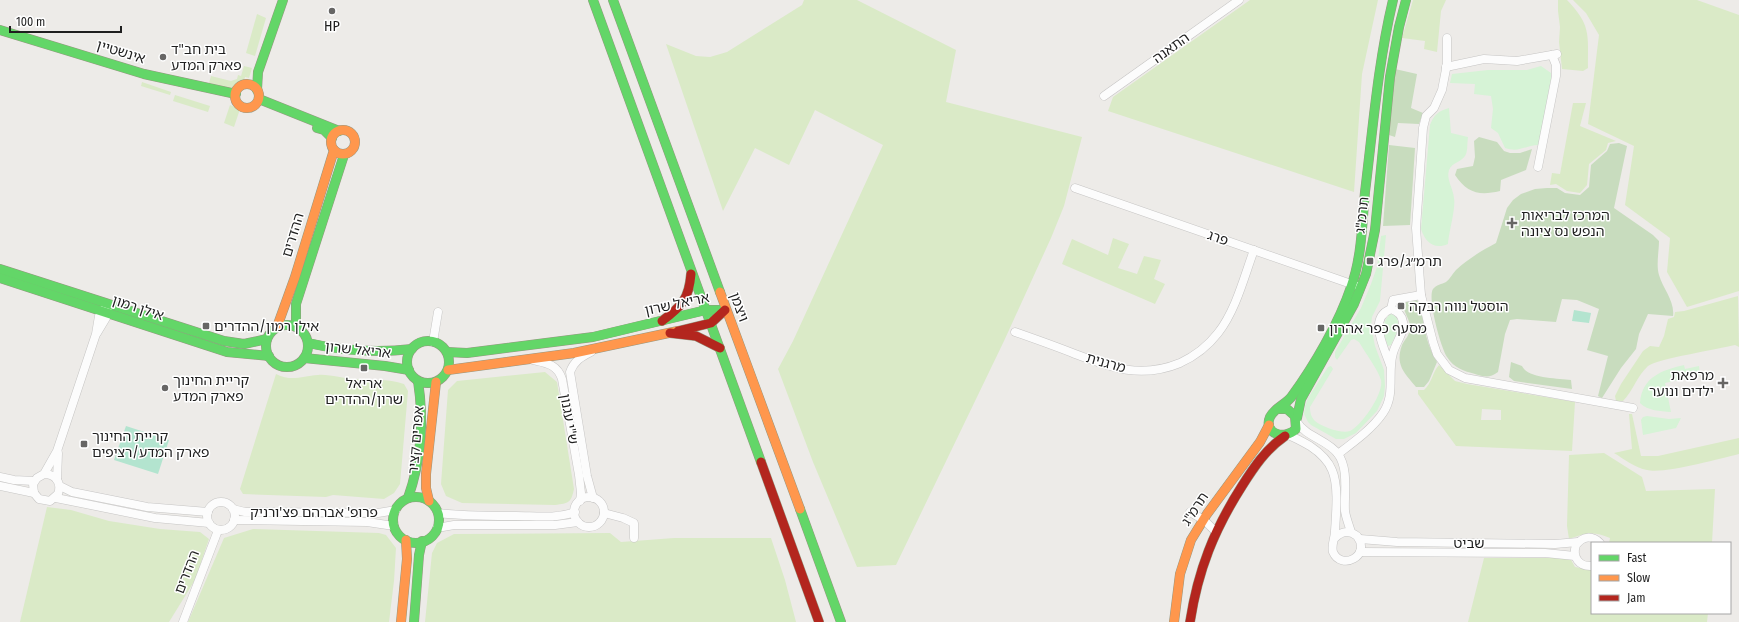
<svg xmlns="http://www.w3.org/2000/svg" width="1739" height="622" font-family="'Fira Sans Condensed','Noto Sans Hebrew',sans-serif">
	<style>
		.grass { fill: #daeac7; fill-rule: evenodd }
		.forest { fill: #c8dcbe }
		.park { fill: #d6f3d6 }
		.pitch { fill: #b3e4cf }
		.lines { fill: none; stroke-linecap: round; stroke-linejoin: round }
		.street-casing { stroke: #c6c5c4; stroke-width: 9 }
		.fast-casing { stroke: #969780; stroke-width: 10 }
		.slow-casing { stroke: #969780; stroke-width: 10 }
		.jam-casing { stroke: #969780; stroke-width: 10 }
		.street { stroke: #fcfcfc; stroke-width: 8 }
		.fast { stroke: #63d668; stroke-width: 9 }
		.slow { stroke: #ff974d; stroke-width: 9 }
		.jam { stroke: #b3261e; stroke-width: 9 }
		.poi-dot { fill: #676665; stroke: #fff; stroke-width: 1.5 }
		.labels { text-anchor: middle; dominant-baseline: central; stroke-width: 3; stroke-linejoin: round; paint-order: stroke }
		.poi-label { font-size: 14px; fill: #1f1f1f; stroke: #fff; text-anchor: start }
		.street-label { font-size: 14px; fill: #1f1f1f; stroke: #fff }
	</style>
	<rect width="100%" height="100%" fill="#edebe8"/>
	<g class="grass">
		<path d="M804 0H857L956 50 946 102 1082 137 1064 206 1051 238 1004 341 896 565 857 567 813 462 778 369 793 341 883 145 815 110 789 165 755 148 723 211 666 44 696 56 710 57 727 52 802 5Z"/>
		<path d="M1250 0H1378L1362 74 1354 192 1108 111 1113 97Z"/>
		<path d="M1413 0H1446L1441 11 1437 52 1424 49 1425 41 1402 38Z"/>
		<path d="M1558 0H1567C1591 25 1588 34 1588 68L1583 71 1562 69 1559 42 1560 27 1558 11Z"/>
		<path d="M1573 0H1697L1739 15V291L1687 307 1667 272 1670 238 1625 205 1634 146 1588 124 1599 35 1586 13Z"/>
		<path d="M257 14 266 18 255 56 246 53Z"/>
		<path d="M244 66 252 68 249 78 245 77 243 85 232 89 209 83 211 76 231 81 237 79 238 75 241 76Z"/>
		<path d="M142 82 171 92 170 95 141 86Z"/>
		<path d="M175 95 210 106 208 112 173 101Z"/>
		<path d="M1573 103H1586L1580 126 1616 141 1608 143 1606 150 1589 164 1587 185 1580 193 1567 191 1556 184 1550 185 1552 173 1560 174Z"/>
		<path d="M230 105 240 109 234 127 224 123Z"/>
		<path d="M1113 238 1129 244 1118 268 1137 274 1144 256 1161 260 1154 279 1165 284 1155 304 1062 264 1072 239 1108 255Z"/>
		<path d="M1738 296 1739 347 1735 345C1719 349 1657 359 1648 366 1637 376 1633 391 1623 401H1616L1615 396 1621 384 1643 351 1650 346 1659 347 1664 336 1668 319 1674 317 1675 312 1684 311Z"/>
		<path d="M1439 365 1455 381 1467 384 1575 402 1572 451 1456 446 1418 394V390H1424C1432 383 1432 373 1439 365ZM1482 409 1501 410V420H1481Z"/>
		<path d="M545 372 557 382 574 489C571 503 569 503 555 505L462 503 446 496 441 484 448 390 457 381Z"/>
		<path d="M276 374C292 382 302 376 318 375 330 374 343 379 355 379 371 381 388 378 404 384L408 391 400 484 394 493 384 499 333 495 326 497 243 494 240 489Z"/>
		<path d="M1629 414H1632L1641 456H1658L1739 438V454C1718 459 1665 474 1647 470 1635 468 1624 459 1614 453L1632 449Z"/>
		<path d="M1604 453 1642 477 1646 491 1715 489 1712 543H1609L1610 538C1593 531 1586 533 1569 539L1567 526 1569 455Z"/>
		<path d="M47 507 71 510 109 521 160 529 200 532 209 539 195 580 169 622H20Z"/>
		<path d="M253 529 379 533 386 535 396 548 394 581 389 622H188L224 538Z"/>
		<path d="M610 533 621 542 674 538H771L785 580 796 622H425L432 553 437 543 454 534Z"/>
		<path d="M1484 558H1570L1575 567 1592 570V613H1708L1707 622H1468Z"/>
	</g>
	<g class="forest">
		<path d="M1395 69 1417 74 1411 108 1423 113 1419 124 1398 123 1395 137 1389 135Z"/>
		<path d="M1479 137 1497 142 1504 151 1510 153H1520L1532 149 1526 170 1501 180 1500 191C1479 196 1467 193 1455 175L1457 169 1473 166 1475 157 1474 141Z"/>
		<path d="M1619 143 1627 146 1614 208 1653 235 1659 241C1659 251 1656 265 1659 275 1663 289 1675 301 1673 316L1648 314 1639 334 1636 349 1621 368 1602 398 1598 396 1608 356 1587 350 1599 309 1577 300 1562 299 1556 322 1517 319 1510 320 1505 334 1498 372C1490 378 1484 377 1475 374 1464 371 1454 368 1447 357 1441 348 1427 298 1433 289 1436 285 1442 284 1446 282 1450 279 1452 274 1456 270 1468 259 1481 251 1496 243L1507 208 1513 200 1521 194 1535 189 1547 188H1557L1565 193 1580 195 1589 187 1591 165 1607 151 1610 144Z"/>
		<path d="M1389 145 1415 148 1410 225 1383 226Z"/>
		<path d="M1407 300H1417C1422 307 1422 316 1424 325 1426 338 1430 350 1437 362L1429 381 1424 387H1416C1404 372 1395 365 1402 345 1405 339 1410 335 1410 328 1410 321 1405 313 1403 307Z"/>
		<path d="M1511 362 1522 366C1528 379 1558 378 1571 380L1572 389 1514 381 1509 377Z"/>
	</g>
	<g class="park">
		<path d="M1541 66 1551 73V79L1539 145C1525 145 1520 153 1505 148L1498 133 1491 128 1493 109 1491 96 1474 94 1475 84 1450 83 1452 74 1488 70H1527Z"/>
		<path d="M1449 108 1451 133 1468 137C1467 143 1468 152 1465 156 1460 163 1452 162 1449 170 1446 179 1453 188 1454 198 1456 208 1449 231 1448 244 1434 250 1425 242 1421 229L1430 125C1434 115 1438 111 1449 108Z"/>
		<path d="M1386 235 1380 301 1372 317 1371 326 1375 346 1384 370 1385 386 1384 396 1377 411 1356 433 1344 439H1336L1311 425 1308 422 1304 414 1305 406 1308 398 1328 367 1331 366 1333 369 1310 407C1310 412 1311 417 1315 421 1322 427 1342 434 1350 431 1362 425 1384 393 1381 380 1379 371 1364 351 1359 342L1354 339 1351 340 1337 360 1335 357V352L1361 308 1371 284 1377 267 1381 236Z"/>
		<path d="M1391 314C1405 318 1395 337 1391 345L1388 346C1384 335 1380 325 1389 315Z"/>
		<path d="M1684 365 1685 369 1699 366 1700 375 1665 383 1671 412C1660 411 1648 411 1640 403 1642 377 1662 370 1684 365Z"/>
		<path d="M1647 416 1669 419 1681 418 1676 428 1643 435 1641 420 1643 417Z"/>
	</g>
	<g class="pitch">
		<path d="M1574 310 1591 313 1589 323 1572 321Z"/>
		<path d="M126 426 169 440 158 474 114 460Z"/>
	</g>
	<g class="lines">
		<defs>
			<g id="street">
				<path d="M1447 38V64L1442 90 1434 108 1426 116 1423 128 1416 228 1421 295 1433 342 1437 354 1449 370 1465 378 1633 408"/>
				<path d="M1446 67 1484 59 1517 61 1557 54"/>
				<path d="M1104 96 1239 0"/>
				<path d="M1538 167 1556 76V65L1552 55"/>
				<path d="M1075 188 1357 286"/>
				<path d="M1391 309 1393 300 1421 295"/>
				<path d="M1015 332C1035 339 1055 346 1075 354 1112 368 1141 379 1180 363 1195 356 1208 346 1218 333 1236 310 1244 277 1254 250"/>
				<path d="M97 333 106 318 108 308"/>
				<path d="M433 342 438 312"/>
				<path d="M591 352C581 357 574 361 570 372L587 476 593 498"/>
				<path d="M533 360C546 363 557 364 562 379L579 475 581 493 580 501"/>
				<path d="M1297 422C1306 437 1328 440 1338 454 1349 469 1344 494 1345 511 1346 518 1349 525 1351 532"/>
				<path d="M1288 435C1296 438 1303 442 1310 446 1319 452 1328 460 1332 470 1339 486 1336 514 1335 531 1335 538 1331 545 1333 552 1341 571 1372 556 1357 536 1349 530 1342 531 1335 538"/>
				<path d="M1338 454C1354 442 1372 429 1383 413 1396 394 1387 373 1393 353 1396 342 1404 334 1403 322 1402 315 1397 311 1391 309 1367 318 1385 349 1390 365"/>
				<path d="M44 474C56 474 62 483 58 494L50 501 39 499 34 493 33 484 37 478 44 474 57 451 96 334 99 316 105 307"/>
				<path d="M0 477 14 480 34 481"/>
				<path d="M57 480 58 453"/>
				<path d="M0 486 34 493"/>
				<path d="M60 486 72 492 147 507 208 512"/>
				<circle cx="589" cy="512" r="15"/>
				<path d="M56 498 155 518 209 523"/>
				<circle cx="221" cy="516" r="14"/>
				<path d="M233 509 245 512 378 513 396 510"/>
				<path d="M1190 512 1204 520 1215 531"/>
				<path d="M438 513C464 516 490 516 516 516 535 516 556 519 575 512"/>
				<path d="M604 513 623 518 634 523V538"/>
				<path d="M234 520 367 522 394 526"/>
				<path d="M437 528 454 525H555L578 522"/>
				<path d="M1360 539 1397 542 1555 544 1578 542"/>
				<path d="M1360 552 1545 553 1575 556"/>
				<path d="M1592 566C1579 567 1572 557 1576 545 1583 536 1592 535 1600 543"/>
				<path d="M183 622 217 533"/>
			</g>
			<g id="fast">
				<path d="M593 0 761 462"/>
				<path d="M613 0 720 292"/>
				<path d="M0 30 144 74 236 94"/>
				<path d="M257 90 258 72 283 0"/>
				<path d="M259 99 339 131"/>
				<path d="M317 128 324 130 332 138"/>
				<path d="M0 269 224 341 244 344 267 339"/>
				<path d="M0 278 227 352 269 356"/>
				<circle cx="287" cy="346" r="21"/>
				<path d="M296 327V304L344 155"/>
				<circle cx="428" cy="362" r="21"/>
				<path d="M308 343C343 351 377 353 412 349"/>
				<path d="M447 352 467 353 593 337 706 310H725"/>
				<path d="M304 358 385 366 409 370"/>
				<path d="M1278 409H1287L1295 416 1296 429C1284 441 1263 433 1270 417 1275 407 1287 404 1292 396 1314 366 1339 323 1351 287 1362 257 1362 223 1365 192 1373 127 1378 63 1393 0"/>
				<path d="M1297 418 1301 399 1354 304 1366 274 1375 230 1390 77 1399 27 1406 0"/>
				<circle cx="416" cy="520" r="23"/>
				<path d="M408 498C421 461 424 420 418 381"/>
				<path d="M800 509 841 622"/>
				<path d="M414 622 419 555 422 541"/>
			</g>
			<g id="slow">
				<circle cx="247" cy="96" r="12"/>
				<circle cx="343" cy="142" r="12"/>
				<path d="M720 292 800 509"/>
				<path d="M277 327 295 277 334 150"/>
				<path d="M448 370 574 353 678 331"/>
				<path d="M429 501 426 488V474L436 382"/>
				<path d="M401 622 407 559 406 540"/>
				<path d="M1174 622 1180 574 1191 540 1207 514 1260 442 1269 425"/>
			</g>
			<g id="jam">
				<path d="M662 321C682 306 689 299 691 274"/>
				<path d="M678 331 711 323 725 310"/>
				<path d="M670 333 696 336 720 348"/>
				<path d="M761 462 819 622"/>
				<path d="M1190 622C1198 570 1214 530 1242 486 1254 467 1266 449 1285 436"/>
			</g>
		</defs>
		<use href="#street" class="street-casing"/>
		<use href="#fast" class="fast-casing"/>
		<use href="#slow" class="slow-casing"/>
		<use href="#jam" class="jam-casing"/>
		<use href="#street" class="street"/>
		<use href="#fast" class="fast"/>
		<use href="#slow" class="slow"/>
		<use href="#jam" class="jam"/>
	</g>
	<g class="poi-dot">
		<circle cx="332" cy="11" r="4"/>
		<circle cx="163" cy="57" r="4"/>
		<path d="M1510 217h4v4h4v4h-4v4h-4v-4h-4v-4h4z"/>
		<rect x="1366" y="257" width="8" height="8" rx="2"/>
		<rect x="1397" y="302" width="8" height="8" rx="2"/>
		<rect x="202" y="322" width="8" height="8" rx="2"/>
		<rect x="1317" y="324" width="8" height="8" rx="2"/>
		<rect x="360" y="364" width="8" height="8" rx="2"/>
		<path d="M1721 377h4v4h4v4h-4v4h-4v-4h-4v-4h4z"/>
		<circle cx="165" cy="388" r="4"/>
		<rect x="80" y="440" width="8" height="8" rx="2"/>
	</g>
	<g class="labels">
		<g class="poi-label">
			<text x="332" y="26" text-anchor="middle">HP</text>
			<text x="171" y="49">בית חב"ד<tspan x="171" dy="16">פארק המדע</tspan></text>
			<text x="1521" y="215">המרכז לבריאות<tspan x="1521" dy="16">הנפש נס ציונה</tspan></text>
			<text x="1378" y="261">תרמ״ג/פרג</text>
			<text x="1409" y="306">הוסטל נווה רבקה</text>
			<text x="214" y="326">אילן רמון/ההדרים</text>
			<text x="1329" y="328">מסעף כפר אהרון</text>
			<text x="1714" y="375" text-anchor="end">מרפאת<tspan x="1714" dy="16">ילדים ונוער</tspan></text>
			<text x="173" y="380">קריית החינוך<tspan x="173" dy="16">פארק המדע</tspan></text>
			<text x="364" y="383" text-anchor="middle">אריאל<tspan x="364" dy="16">שרון/ההדרים</tspan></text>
			<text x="92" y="436">קריית החינוך<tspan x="92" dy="16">פארק המדע/רציפים</tspan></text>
		</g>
		<g class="street-label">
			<text transform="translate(1171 48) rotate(-36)">התאנה</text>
			<text transform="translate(121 52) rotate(17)">אינשטיין</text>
			<text transform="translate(1362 215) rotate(-84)">תרמ"ג</text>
			<text transform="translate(293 235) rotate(-73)">ההדרים</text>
			<text transform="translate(1218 238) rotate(19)">פרג</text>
			<text transform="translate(677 304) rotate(-12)">אריאל שרון</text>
			<text transform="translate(739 307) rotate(70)">ויצמן</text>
			<text transform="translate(138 308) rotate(18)">אילן רמון</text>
			<text transform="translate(358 350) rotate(6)">אריאל שרון</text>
			<text transform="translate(1106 363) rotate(16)">מרגנית</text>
			<text transform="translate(569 419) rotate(80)">ש"י עגנון</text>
			<text transform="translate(416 440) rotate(-85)">אפרים קציר</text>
			<text transform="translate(1195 509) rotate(-56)">תרמ"ג</text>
			<text x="314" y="512">פרופ' אברהם פצ'ורניק</text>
			<text x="1469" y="543">שביט</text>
			<text transform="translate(187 572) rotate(-69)">ההדרים</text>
		</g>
	</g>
	<rect x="1591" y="542" width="140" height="72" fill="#ffffff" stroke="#a5a5a5"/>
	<rect x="1599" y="555" width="20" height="6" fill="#63d668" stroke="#a5a5a5"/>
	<text x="1627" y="562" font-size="12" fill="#1f1f1f">Fast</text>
	<rect x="1599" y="575" width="20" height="6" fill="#ff974d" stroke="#a5a5a5"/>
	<text x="1627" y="582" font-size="12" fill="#1f1f1f">Slow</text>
	<rect x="1599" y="595" width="20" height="6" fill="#b3261e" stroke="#a5a5a5"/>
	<text x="1627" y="602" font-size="12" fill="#1f1f1f">Jam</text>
	<path d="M10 26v6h111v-6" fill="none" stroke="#1f1f1f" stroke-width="2"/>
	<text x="16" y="26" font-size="12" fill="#1f1f1f" stroke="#ffffff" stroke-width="3" paint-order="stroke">100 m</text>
</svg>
